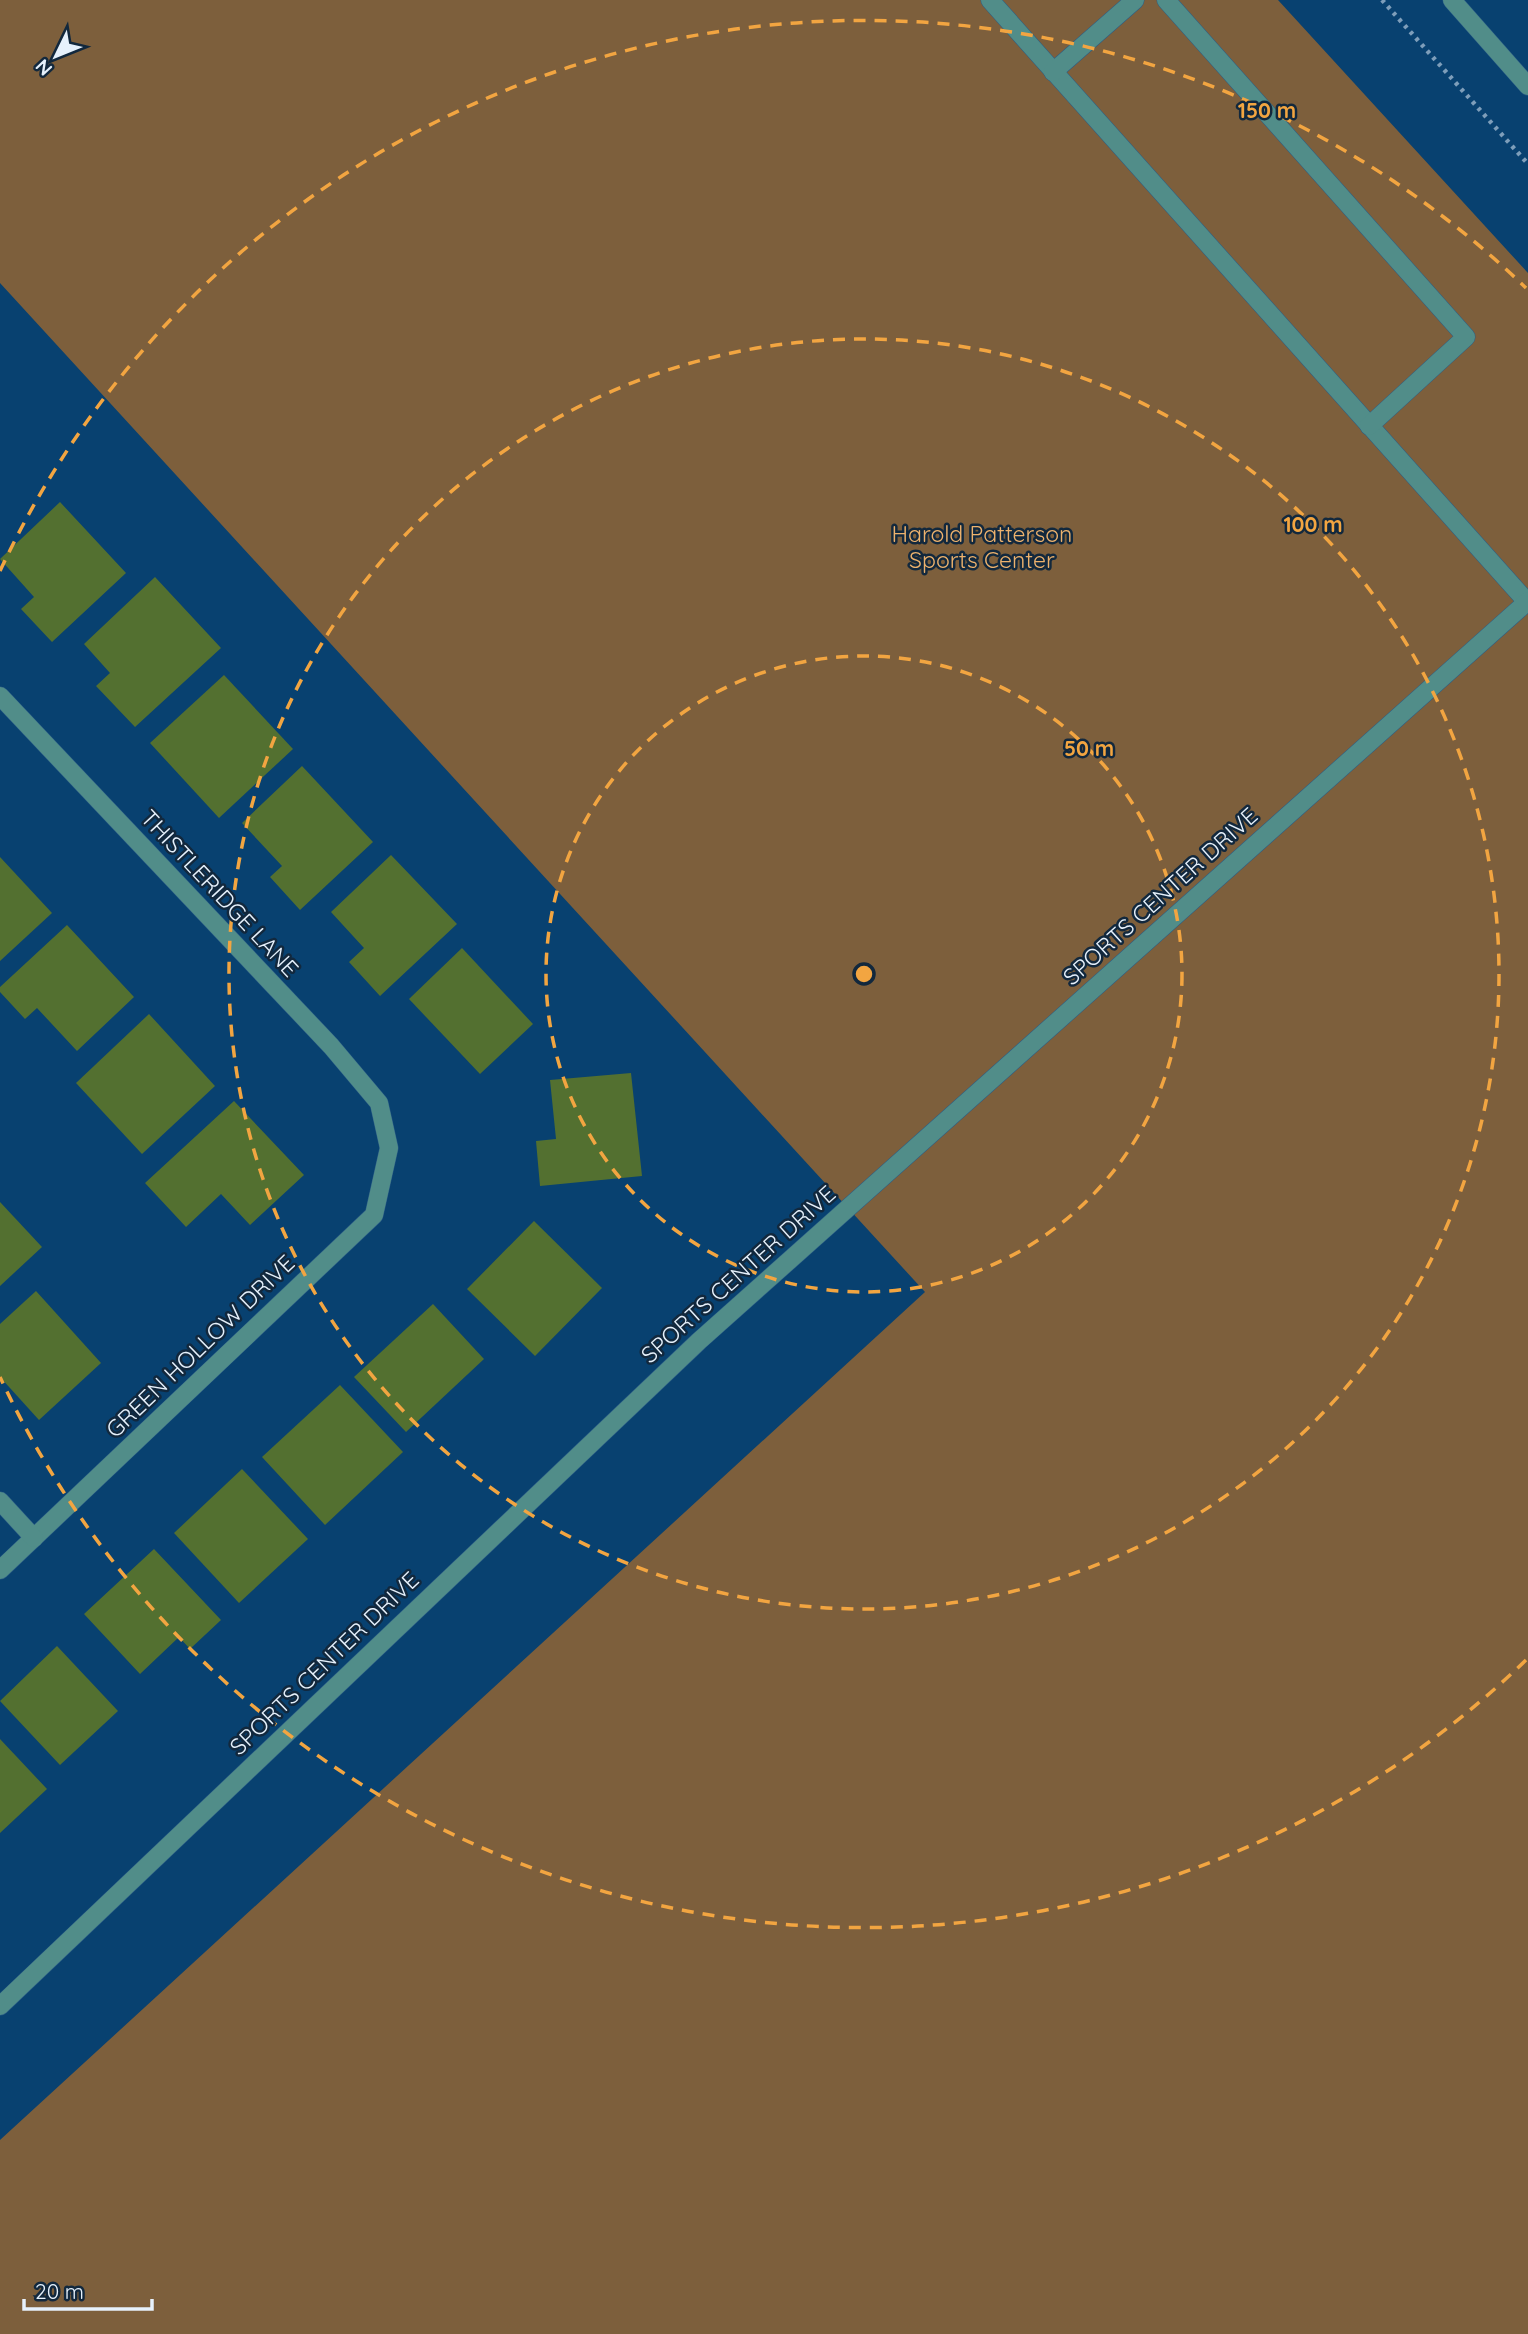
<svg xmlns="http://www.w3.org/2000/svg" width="1528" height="2334" font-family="Quicksand,sans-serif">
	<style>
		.green { fill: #7d5f3c }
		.building { fill: #537030 }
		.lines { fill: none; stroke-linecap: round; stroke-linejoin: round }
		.minor-casing { stroke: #2c5d86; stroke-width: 19 }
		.path { stroke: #7e9eba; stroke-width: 4.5; stroke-dasharray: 3.5 5; stroke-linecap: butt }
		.minor { stroke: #518d89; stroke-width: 18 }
		.ring { fill: none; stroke: #f2a541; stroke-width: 3.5; stroke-dasharray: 12 9 }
		.labels { text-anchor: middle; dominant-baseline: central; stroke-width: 5; stroke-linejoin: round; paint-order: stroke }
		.park-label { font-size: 23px; fill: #edb26d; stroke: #12283d }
		.street-label { font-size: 23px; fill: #e6f1fc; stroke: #12283d }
		.centre { fill: #f2a541; stroke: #12283d; stroke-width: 3.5 }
		.ring-label { font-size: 21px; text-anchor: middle; font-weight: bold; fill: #f2a541; stroke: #12283d; stroke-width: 5; stroke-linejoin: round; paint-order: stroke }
	</style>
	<rect width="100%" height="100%" fill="#084170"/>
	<path class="green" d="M0 0H1278L1528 273V2334H0V2140L925 1292 0 283Z"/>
	<g class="building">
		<path d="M60 502 126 573 52 642 21 609 34 597 0 559Z"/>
		<path d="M155 577 221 648 135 727 96 686 110 673 84 644Z"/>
		<path d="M224 675 293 749 219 818 150 743Z"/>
		<path d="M302 766 373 842 300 910 270 877 282 866 242 823Z"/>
		<path d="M391 855 457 924 380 996 349 962 364 948 331 912Z"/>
		<path d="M0 857 52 913 0 961Z"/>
		<path d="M67 925 134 997 77 1051 37 1008 25 1019 0 992V987Z"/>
		<path d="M462 948 533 1024 480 1074 409 999Z"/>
		<path d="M149 1014 215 1086 142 1154 76 1083Z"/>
		<path d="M631 1073 642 1176 540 1186 536 1141 556 1139 550 1080Z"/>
		<path d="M234 1101 304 1175 250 1225 221 1194 186 1227 145 1183Z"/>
		<path d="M0 1202 42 1247 0 1286Z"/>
		<path d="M534 1221 602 1288 535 1356 467 1289Z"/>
		<path d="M36 1291 101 1363 39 1420 0 1377V1324Z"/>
		<path d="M433 1304 484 1359 406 1432 354 1377Z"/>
		<path d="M340 1385 403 1452 325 1525 262 1457Z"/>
		<path d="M242 1469 308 1539 239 1603 174 1533Z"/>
		<path d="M154 1549 221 1620 190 1649 179 1637 140 1674 84 1614Z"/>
		<path d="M57 1646 118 1711 60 1765 0 1701Z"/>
		<path d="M0 1739 47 1789 0 1833Z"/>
	</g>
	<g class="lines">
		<defs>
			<g id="minor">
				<path d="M990 0 1527 602"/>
				<path d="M1166 0 1466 337 1369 426"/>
				<path d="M1452 0 1528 86"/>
				<path d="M1053 72 1135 0"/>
				<path d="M0 696 331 1046 379 1103 389 1148 374 1215 0 1570"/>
				<path d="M0 1501 34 1538"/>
				<path d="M0 2006 699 1341 1528 601"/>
			</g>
		</defs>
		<use href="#minor" class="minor-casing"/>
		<path class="path" d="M1382 0 1528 164"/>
		<use href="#minor" class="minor"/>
	</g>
	<g class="ring">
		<circle cx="864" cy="974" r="318"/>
		<circle cx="864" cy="974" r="635"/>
		<path d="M1526 1660A953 953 0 0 1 0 1377M0 571A953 953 0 0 1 1526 288"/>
	</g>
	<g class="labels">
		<g class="park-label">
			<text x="982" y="533">Harold Patterson<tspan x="982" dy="26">Sports Center</tspan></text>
		</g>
		<g class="street-label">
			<text transform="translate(220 893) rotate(47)">THISTLERIDGE LANE</text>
			<text transform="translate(1160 896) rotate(-42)">SPORTS CENTER DRIVE</text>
			<text transform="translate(738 1274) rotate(-42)">SPORTS CENTER DRIVE</text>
			<text transform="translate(200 1346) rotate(-44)">GREEN HOLLOW DRIVE</text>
			<text transform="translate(324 1663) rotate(-44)">SPORTS CENTER DRIVE</text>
		</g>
	</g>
	<circle cx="864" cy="974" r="10" class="centre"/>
	<g class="ring-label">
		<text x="1267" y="118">150 m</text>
		<text x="1313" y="532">100 m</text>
		<text x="1089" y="756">50 m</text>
	</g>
	<g transform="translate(56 56) rotate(227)" stroke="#12283d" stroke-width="5" paint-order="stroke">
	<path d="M0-5L12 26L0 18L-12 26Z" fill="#e6f1fc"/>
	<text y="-10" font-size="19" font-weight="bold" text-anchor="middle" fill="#e6f1fc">N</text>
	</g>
	<path d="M24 2299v10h128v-10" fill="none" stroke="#e6f1fc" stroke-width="3.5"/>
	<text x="35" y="2299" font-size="21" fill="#e6f1fc" stroke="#12283d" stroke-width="5" paint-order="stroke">20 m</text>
</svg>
